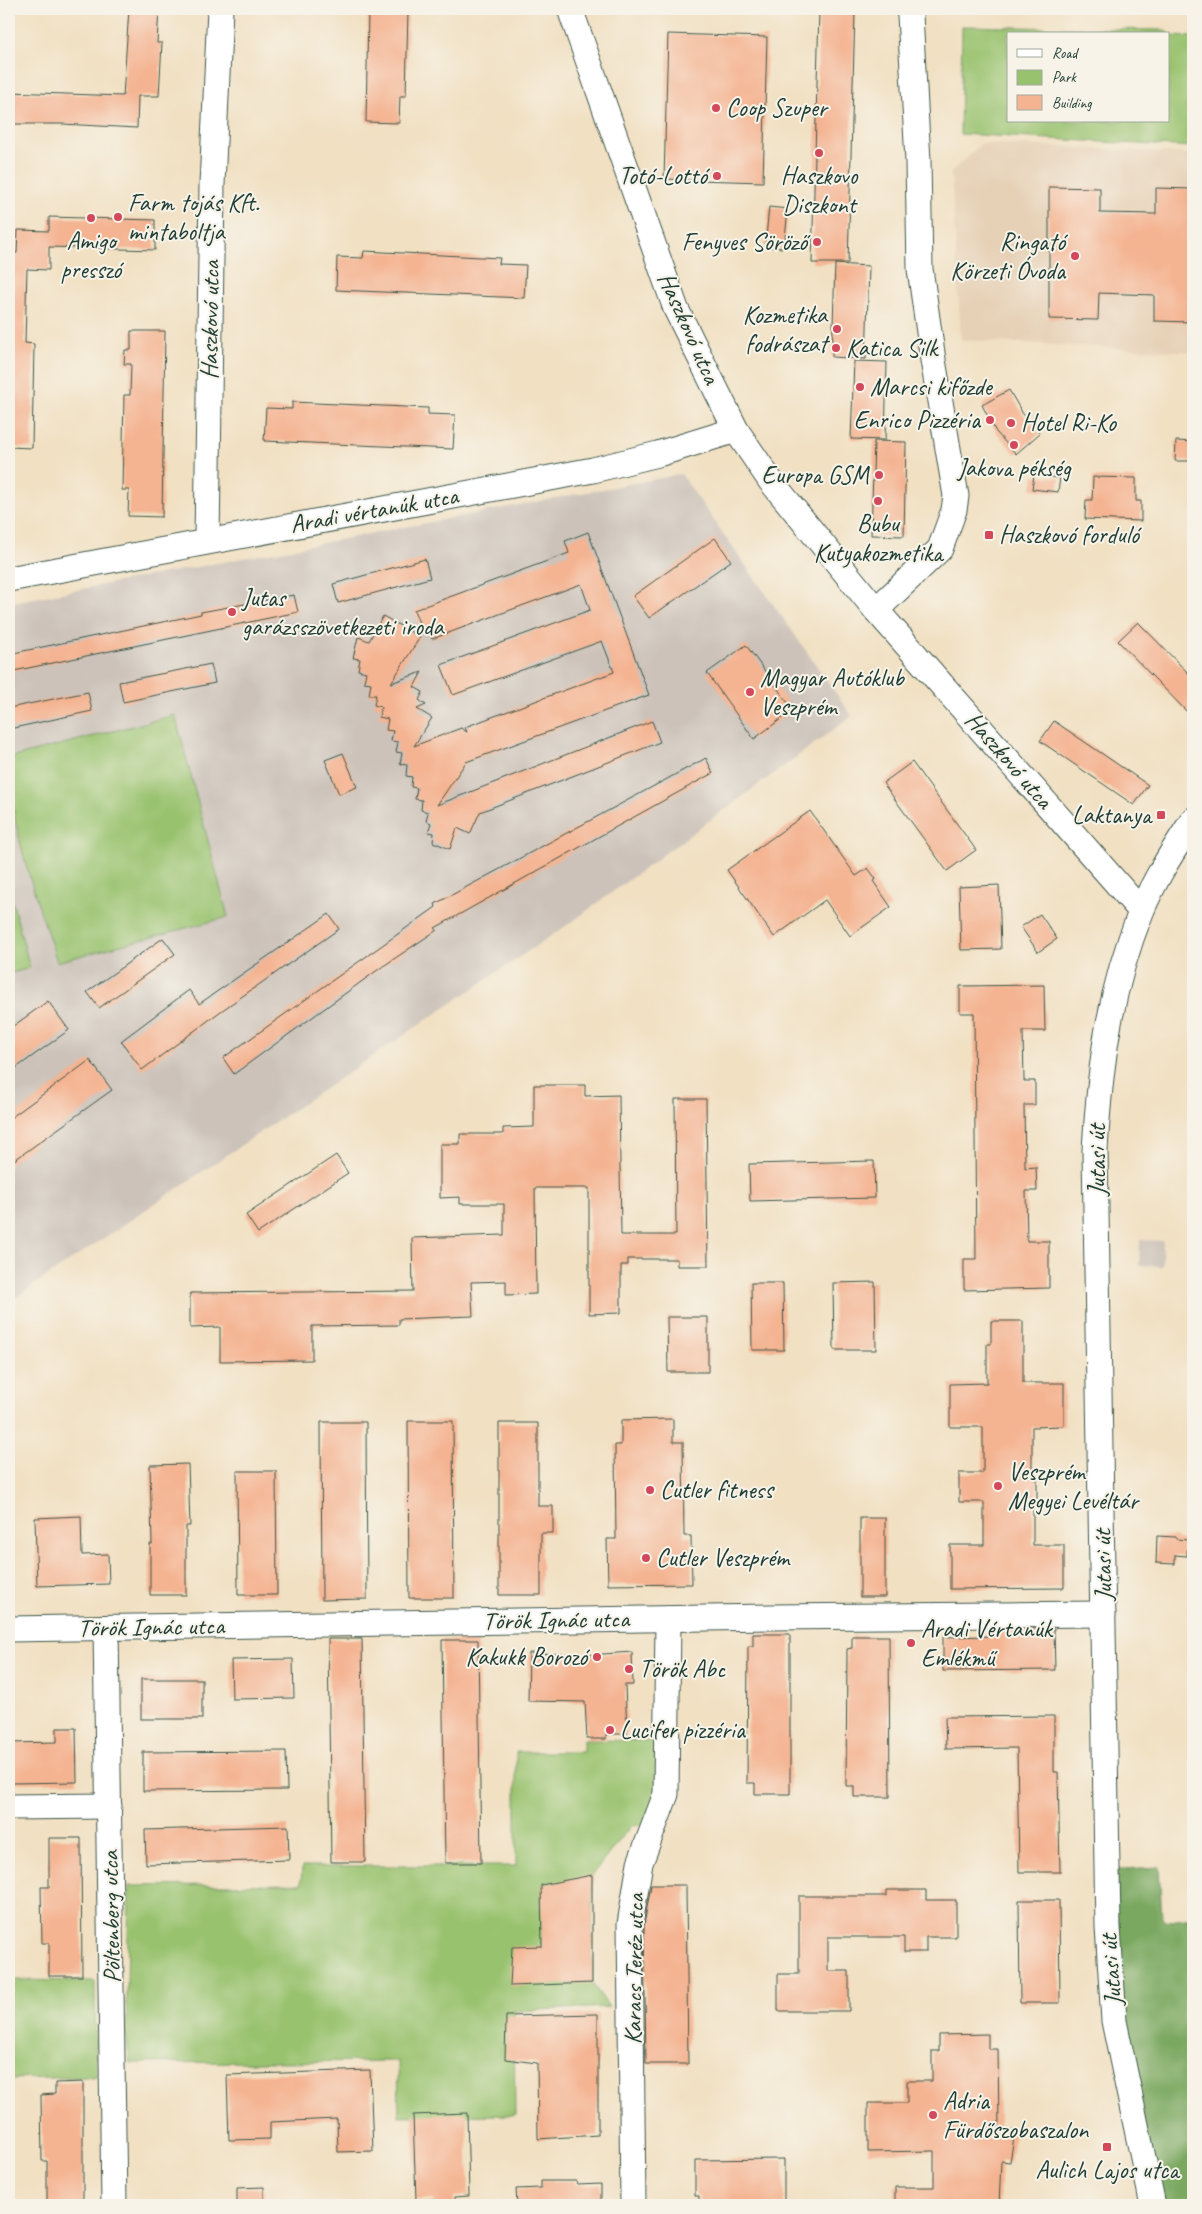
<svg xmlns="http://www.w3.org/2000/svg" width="1202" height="2214" font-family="Caveat,sans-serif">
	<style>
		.built { fill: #e6d0b6 }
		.industrial { fill: #ccc2b9 }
		.green { fill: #99c26e; stroke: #5c8051; fill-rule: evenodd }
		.forest { fill: #7aa861; stroke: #4c724a }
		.building { fill: #f4b391 }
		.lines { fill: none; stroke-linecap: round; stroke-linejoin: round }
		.minor-casing { stroke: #3e5549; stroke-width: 27 }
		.minor { stroke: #fff; stroke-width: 25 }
		.poi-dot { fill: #d1495b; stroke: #f7f3e8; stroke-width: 2 }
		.labels { text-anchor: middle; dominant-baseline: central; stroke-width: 4; stroke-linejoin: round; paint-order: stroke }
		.poi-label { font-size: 25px; fill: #1f3d34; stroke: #f7f3e8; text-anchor: start }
		.street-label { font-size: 25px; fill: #1f3d34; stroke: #f7f3e8 }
	</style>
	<rect width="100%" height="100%" fill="#f7f3e8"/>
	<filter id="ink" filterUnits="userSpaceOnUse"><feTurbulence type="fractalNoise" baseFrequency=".02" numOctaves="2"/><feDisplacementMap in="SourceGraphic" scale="10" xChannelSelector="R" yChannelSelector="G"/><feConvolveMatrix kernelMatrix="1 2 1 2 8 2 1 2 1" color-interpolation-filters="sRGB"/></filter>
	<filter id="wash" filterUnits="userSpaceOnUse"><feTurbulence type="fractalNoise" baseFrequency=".0096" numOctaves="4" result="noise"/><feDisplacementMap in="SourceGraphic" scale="20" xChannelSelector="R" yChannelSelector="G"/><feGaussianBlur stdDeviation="1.12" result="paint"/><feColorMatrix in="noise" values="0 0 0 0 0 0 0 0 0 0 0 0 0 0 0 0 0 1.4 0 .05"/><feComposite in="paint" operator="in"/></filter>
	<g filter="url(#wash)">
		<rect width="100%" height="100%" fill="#f1e0c2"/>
		<path class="built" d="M982 143 1193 154V352L961 340 951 172Z"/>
		<g class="industrial">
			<path d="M681 474 852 716 573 921 9 1302V603Z"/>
			<path d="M1140 1240 1163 1241 1162 1266 1139 1265Z"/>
		</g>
		<g class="green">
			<path d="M962 26 1165 30 1171 36 1193 37V147L960 134ZM1008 34H1168V121H1008Z"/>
			<path d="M175 715 228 917 57 962C36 896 9 828 9 758Z"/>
			<path d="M9 889 30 968 9 974Z"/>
			<path d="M583 1740 667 1741 656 1824 631 1826 592 1875V1983L609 2007 514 2011 515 2115 399 2116 398 2061 130 2063 126 2036 129 1886 301 1884 302 1866H516V1752H583Z"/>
			<path d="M9 1980 95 1981 96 2077 9 2079Z"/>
		</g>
		<path class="forest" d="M1159 1867 1162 1917 1166 1921 1193 1918V2205H1150L1105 1870Z"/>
		<g id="blocks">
			<g class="building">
				<path d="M129 9H159L157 43H162L159 96H138L137 128 62 124H9V92L123 96Z"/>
				<path d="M368 9H408L406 96H400L399 123 366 122Z"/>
				<path d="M819 11 855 12 848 263H812Z"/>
				<path d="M668 34 767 37 763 182 664 179Z"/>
				<path d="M1049 187 1100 188V213L1156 214V188L1193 189V322L1154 321V295L1099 293 1098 320 1049 319Z"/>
				<path d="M769 207 788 209 784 248 765 247Z"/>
				<path d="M49 217 155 220V250L49 247V270L27 269 25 343 34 344 32 448 9 447V253H17L18 230 49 231Z"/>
				<path d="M364 251 500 258 499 264 526 265 524 298 336 290 337 257 363 258Z"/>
				<path d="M835 264 869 266 866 359 832 357Z"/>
				<path d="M131 331H165L162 517 128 516 129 490H122L124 395H130L131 364H124L125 350H131Z"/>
				<path d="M854 361 887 362 885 440 851 439Z"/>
				<path d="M1009 390 1023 414 1040 433 1016 454 996 432 982 405Z"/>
				<path d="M292 402 428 408V414L455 415 453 449 264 441 266 408 292 409Z"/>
				<path d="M874 441 906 442 904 536 871 535Z"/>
				<path d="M1176 441 1193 442V461H1175Z"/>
				<path d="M1034 475 1060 478 1058 492 1032 489Z"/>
				<path d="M1093 477 1136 478V501H1141V521L1085 519 1086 500H1092Z"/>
				<path d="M588 532 649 695 466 762 437 805 652 721 660 742 480 812 470 834 457 828 450 849 433 842 434 833 428 832 431 823 426 821 428 812 421 810 422 800 415 799 417 788 411 787 412 777 406 776 407 765 400 764 402 753 396 752 398 742 391 741 393 731 386 730 388 719 379 717 381 707 374 705 376 695H369L371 683 364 682 366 672 358 670 360 659 353 658 358 637 369 641 383 616 420 637 391 683 422 672 414 687 423 692 419 700 426 705 417 709 432 718 414 746 461 728 467 732 465 727 614 672 602 641 453 695 441 665 590 610 581 584 432 639 427 626 423 633 414 610 569 553 565 541Z"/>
				<path d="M715 538 731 561 649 618 633 596Z"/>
				<path d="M425 559 430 578 338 603 333 584Z"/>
				<path d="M294 595 298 612 9 672V654L201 614V612Z"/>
				<path d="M1138 622 1193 678V718L1118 641Z"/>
				<path d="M746 645 793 710 754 739 707 673Z"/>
				<path d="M211 664 215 683 123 702 119 682Z"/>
				<path d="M88 692 92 711 9 729V708Z"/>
				<path d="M1054 721 1148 785 1134 805 1040 741Z"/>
				<path d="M343 753 357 787 339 794 325 760Z"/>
				<path d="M706 758 713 773 435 928 437 930 379 969 234 1074 223 1058 436 907 435 904Z"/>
				<path d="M912 762 976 850 947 871 883 783Z"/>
				<path d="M810 811 856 876 868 868 876 879 873 881 891 907 850 936 825 900 774 937 727 870Z"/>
				<path d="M999 885 1001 949 961 950 959 887Z"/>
				<path d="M329 914 339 929 221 1011 142 1070 121 1041 189 990 199 1004Z"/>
				<path d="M1040 914 1057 939 1038 952 1021 927Z"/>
				<path d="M163 938 175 954 99 1008 87 992Z"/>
				<path d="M1044 985 1045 1031H1023L1024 1081H1035V1105H1024L1025 1168 1036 1167 1037 1191H1026L1027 1241H1049V1288L964 1290V1259H976L974 1013H960V986Z"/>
				<path d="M48 1001 69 1030 9 1073V1029Z"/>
				<path d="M90 1060 112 1090 9 1164V1119Z"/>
				<path d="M534 1085H585V1096L619 1095 621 1235H676L675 1099H706L708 1266H677V1259H628V1265H621V1313L589 1314V1188H535L536 1294 506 1295V1281L471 1282 473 1316 399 1319V1325L312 1326V1360L220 1361V1327L190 1328V1293L413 1291 412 1238 504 1235V1204H460V1197L440 1198V1144H460V1134H503V1128L534 1127Z"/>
				<path d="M336 1155 348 1173 258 1233 246 1215Z"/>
				<path d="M874 1161 875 1198 750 1201 749 1164Z"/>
				<path d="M875 1282 876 1350H834L833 1283Z"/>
				<path d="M751 1283H783L784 1350H752Z"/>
				<path d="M667 1317H708V1372H668Z"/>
				<path d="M991 1321H1023V1383H1064V1426L1032 1427V1468H1037V1499H1033V1545H1064V1588L950 1589V1545H984V1502H959V1473H983V1427H950V1384L987 1383V1344H991Z"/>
				<path d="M673 1419V1442H683L684 1536H691L692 1584 608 1585 607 1539H616L615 1445H621V1420Z"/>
				<path d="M408 1421H453L454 1598H409Z"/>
				<path d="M321 1422H366L367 1599 322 1600Z"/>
				<path d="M499 1423H538V1506H553V1533H541V1595H499Z"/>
				<path d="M188 1464 190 1526H186V1595H150V1544H152L150 1465Z"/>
				<path d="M237 1471H276L277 1595H238Z"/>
				<path d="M81 1516 82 1555 108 1554 109 1584 37 1586 35 1518Z"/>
				<rect x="860" y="1518" width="25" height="79"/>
				<path d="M1157 1536 1176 1537V1539L1188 1540 1187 1556 1175 1555V1564L1156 1563Z"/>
				<path d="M994 1629H1054L1055 1670 943 1671V1637L995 1636Z"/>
				<path d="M753 1634H790V1794H755V1783H747L748 1646H753Z"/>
				<path d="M852 1636H889L890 1797H854V1786H846L847 1649 852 1648Z"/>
				<path d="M328 1639H362L365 1862H331Z"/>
				<path d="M442 1640H478L481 1863H445Z"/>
				<path d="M632 1652 633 1685H625L627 1734H606V1739H587L585 1702 528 1701 529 1653 588 1655Z"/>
				<path d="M293 1659 294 1698 232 1699 231 1660Z"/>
				<rect x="141" y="1679" width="61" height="40"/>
				<path d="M1054 1716V1772H1058L1060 1872H1019L1017 1748 946 1749 945 1717Z"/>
				<path d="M57 1728H76L77 1782 9 1783V1743L57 1742Z"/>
				<path d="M286 1751 287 1790 143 1791V1752Z"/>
				<path d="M288 1826 289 1860 146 1864 145 1830Z"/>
				<path d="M49 1838H81L82 1976H49V1943H42L41 1887H49Z"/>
				<path d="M592 1875V1983L510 1986 512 1947 542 1946 541 1885Z"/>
				<path d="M651 1885H686L688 2064H646L644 1925Z"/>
				<path d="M886 1890H926V1900H956V1937H926V1952H904V1937H828V1971H849V2011H778V1974H799V1896H886Z"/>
				<path d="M1019 1900H1059L1060 2003H1020Z"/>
				<path d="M598 2014V2135L538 2139 537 2063 505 2059 506 2016Z"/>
				<path d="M988 2034V2049H998L999 2128 1015 2131 1010 2162 1001 2161 999 2205H895V2187H934V2151L868 2152V2103H907V2081H932V2051H939V2035Z"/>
				<path d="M370 2070 373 2151 338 2152 337 2119 270 2122V2139L229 2140 227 2075Z"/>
				<path d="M83 2082V2205H47V2161H42L41 2095 55 2094V2083Z"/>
				<path d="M467 2113 469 2196 454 2197V2205H435L434 2199 416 2200 413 2115Z"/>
				<path d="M784 2159V2205H699V2196H695V2160Z"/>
				<path d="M541 2181H576L577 2185 601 2184V2205H517L516 2189 541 2188Z"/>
				<path d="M264 2187V2205H237V2188Z"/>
			</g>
		</g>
	</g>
	<g filter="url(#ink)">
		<use href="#blocks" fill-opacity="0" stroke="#3e5549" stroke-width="1"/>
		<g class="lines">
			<defs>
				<g id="minor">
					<path d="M570 9 676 309 736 430 770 480 876 610 1141 911"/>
					<path d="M207 541 212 185 220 9"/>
					<path d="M9 579 593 470 658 454 736 430"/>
					<path d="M876 610 940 549 954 510 956 496 933 360 920 269 918 161 910 15 908 9"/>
					<path d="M106 1628 114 2205"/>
					<path d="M9 1629 771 1617 1103 1614"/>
					<path d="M9 1807 109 1806"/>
					<path d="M633 2205 630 1924 640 1863 666 1794 668 1619"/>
					<path d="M1153 2205 1114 2021 1108 1927 1095 1150C1100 1066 1109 991 1141 912 1154 880 1174 849 1193 820"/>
				</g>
			</defs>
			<use href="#minor" class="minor-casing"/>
			<use href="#minor" class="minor"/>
		</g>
	</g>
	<g class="poi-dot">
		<circle cx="716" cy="108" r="5"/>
		<circle cx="819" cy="153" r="5"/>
		<circle cx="717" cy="176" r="5"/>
		<circle cx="118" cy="217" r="5"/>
		<circle cx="91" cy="218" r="5"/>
		<circle cx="817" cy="242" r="5"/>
		<circle cx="1075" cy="256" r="5"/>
		<circle cx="837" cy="329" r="5"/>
		<circle cx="836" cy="348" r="5"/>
		<circle cx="860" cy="387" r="5"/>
		<circle cx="990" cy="420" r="5"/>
		<circle cx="1011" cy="423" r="5"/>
		<circle cx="1014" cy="445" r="5"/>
		<circle cx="879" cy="475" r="5"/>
		<circle cx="878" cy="501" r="5"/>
		<rect x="984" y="530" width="10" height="10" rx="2.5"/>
		<circle cx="232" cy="612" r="5"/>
		<circle cx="750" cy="692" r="5"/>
		<rect x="1156" y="810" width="10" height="10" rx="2.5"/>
		<circle cx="998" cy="1486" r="5"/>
		<circle cx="650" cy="1490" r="5"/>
		<circle cx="646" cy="1558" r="5"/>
		<circle cx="911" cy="1643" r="5"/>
		<circle cx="597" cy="1657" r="5"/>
		<circle cx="629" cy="1669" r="5"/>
		<circle cx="610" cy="1730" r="5"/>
		<circle cx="933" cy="2115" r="5"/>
		<rect x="1102" y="2142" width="10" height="10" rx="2.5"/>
	</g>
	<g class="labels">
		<g class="poi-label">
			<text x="726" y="108">Coop Szuper</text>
			<text x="707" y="176" text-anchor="end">Totó-Lottó</text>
			<text x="819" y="176" text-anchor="middle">Haszkovo<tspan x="819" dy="29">Diszkont</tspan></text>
			<text x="128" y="203">Farm tojás Kft.<tspan x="128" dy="29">mintaboltja</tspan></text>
			<text x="91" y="241" text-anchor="middle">Amigo<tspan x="91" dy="29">presszó</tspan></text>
			<text x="807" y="242" text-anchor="end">Fenyves Söröző</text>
			<text x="1065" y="242" text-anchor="end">Ringató<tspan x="1065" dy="29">Körzeti Óvoda</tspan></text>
			<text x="827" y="315" text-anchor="end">Kozmetika<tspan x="827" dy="29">fodrászat</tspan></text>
			<text x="846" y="348">Katica Silk</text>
			<text x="870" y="387">Marcsi kifőzde</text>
			<text x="980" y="420" text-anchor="end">Enrico Pizzéria</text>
			<text x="1021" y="423">Hotel Ri-Ko</text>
			<text x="1014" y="468" text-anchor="middle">Jakova pékség</text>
			<text x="869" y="475" text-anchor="end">Europa GSM</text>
			<text x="878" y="524" text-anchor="middle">Bubu<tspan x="878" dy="29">Kutyakozmetika</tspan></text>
			<text x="999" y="535">Haszkovó forduló</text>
			<text x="242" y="598">Jutas<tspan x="242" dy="29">garázsszövetkezeti iroda</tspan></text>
			<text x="760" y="678">Magyar Autóklub<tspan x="760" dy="29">Veszprém</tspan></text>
			<text x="1151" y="815" text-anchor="end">Laktanya</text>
			<text x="1008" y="1472">Veszprém<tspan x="1008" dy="29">Megyei Levéltár</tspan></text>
			<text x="660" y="1490">Cutler fitness</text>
			<text x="656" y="1558">Cutler Veszprém</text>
			<text x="921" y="1629">Aradi Vértanúk<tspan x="921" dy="29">Emlékmű</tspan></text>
			<text x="587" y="1657" text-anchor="end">Kakukk Borozó</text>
			<text x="639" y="1669">Török Abc</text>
			<text x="620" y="1730">Lucifer pizzéria</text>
			<text x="943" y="2101">Adria<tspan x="943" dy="29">Fürdőszobaszalon</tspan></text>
			<text x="1107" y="2170" text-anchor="middle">Aulich Lajos utca</text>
		</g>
		<g class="street-label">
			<text transform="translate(210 320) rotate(-89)">Haszkovó utca</text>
			<text transform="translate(689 328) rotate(66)">Haszkovó utca</text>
			<text transform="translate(374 510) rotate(-10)">Aradi vértanúk utca</text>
			<text transform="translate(1009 760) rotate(49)">Haszkovó utca</text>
			<text transform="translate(1097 1160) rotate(-90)">Jutasi út</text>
			<text transform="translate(1103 1565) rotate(-91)">Jutasi út</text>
			<text transform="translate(556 1620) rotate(-1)">Török Ignác utca</text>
			<text transform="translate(151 1627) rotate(-1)">Török Ignác utca</text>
			<text transform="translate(111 1917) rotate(-91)">Pöltenberg utca</text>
			<text transform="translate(634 1969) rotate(-89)">Karacs Teréz utca</text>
			<text transform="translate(1111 1970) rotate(-94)">Jutasi út</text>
		</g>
	</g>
	<rect width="1202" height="2214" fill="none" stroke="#f7f3e8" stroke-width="30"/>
	<rect x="1007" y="32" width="162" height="90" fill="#f7f3e8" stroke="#a1aaa0"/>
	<rect x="1017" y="49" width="25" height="8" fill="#ffffff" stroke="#a1aaa0"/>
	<text x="1052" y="58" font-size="15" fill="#1f3d34">Road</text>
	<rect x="1017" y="70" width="25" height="15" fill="#99c26e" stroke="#a1aaa0"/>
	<text x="1052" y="82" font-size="15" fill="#1f3d34">Park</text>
	<rect x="1017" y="95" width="25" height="15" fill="#f4b391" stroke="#a1aaa0"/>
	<text x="1052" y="108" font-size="15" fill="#1f3d34">Building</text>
</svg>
